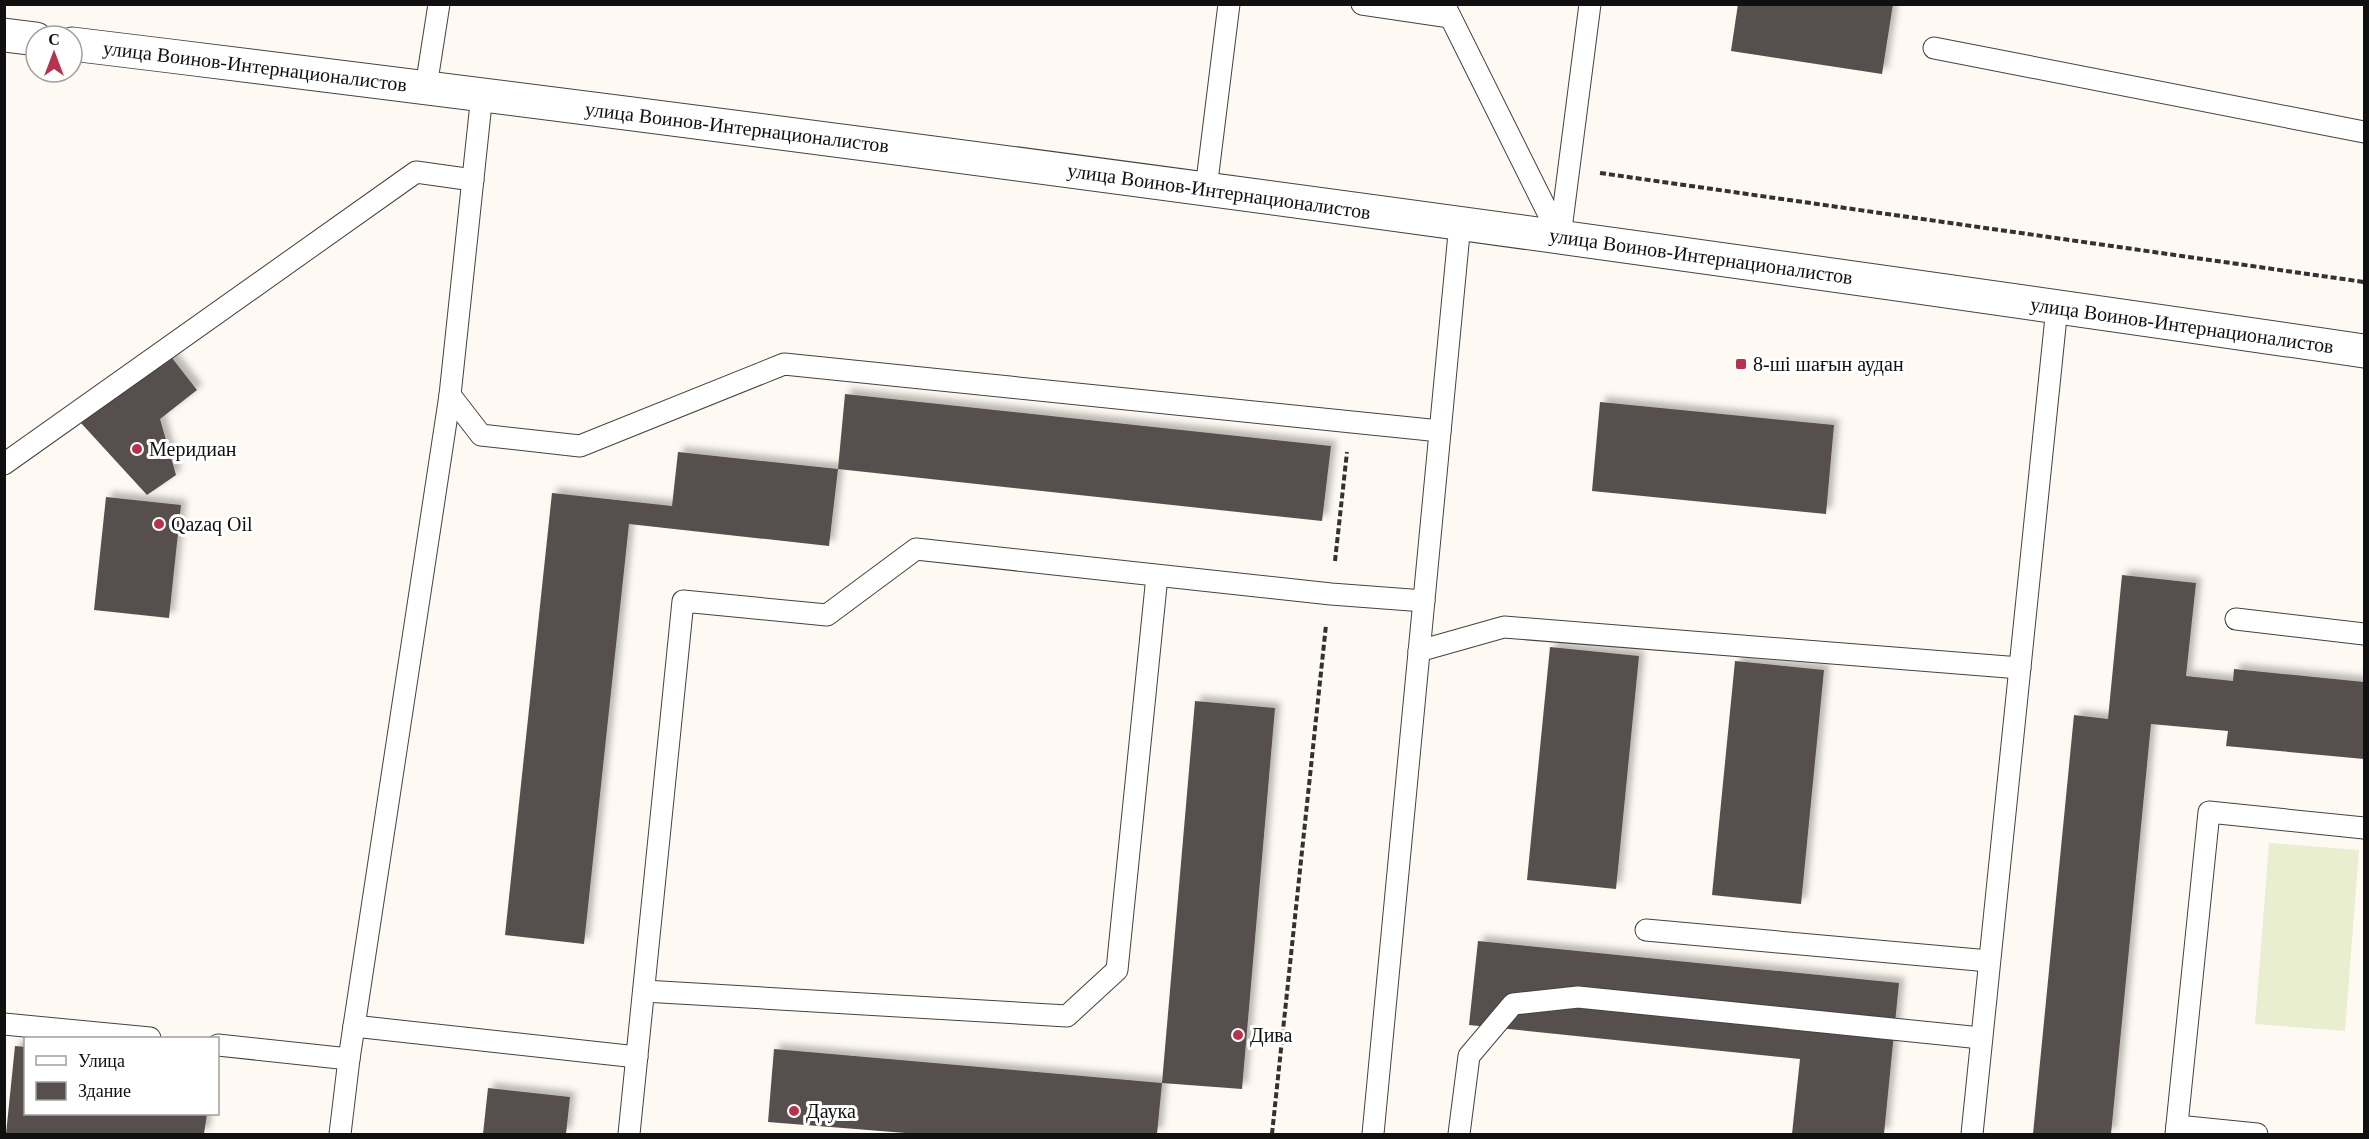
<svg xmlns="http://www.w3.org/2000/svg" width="2369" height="1139" font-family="Georgia,serif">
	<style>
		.pitch { fill: #e9eed0 }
		.building { fill: #574f4d; filter: url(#shadow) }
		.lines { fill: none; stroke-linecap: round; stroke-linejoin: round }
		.service-casing { stroke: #434343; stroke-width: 23 }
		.tertiary-casing { stroke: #434343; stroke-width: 35 }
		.path { stroke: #323232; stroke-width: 4; stroke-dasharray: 6 3; stroke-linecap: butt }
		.service { stroke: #fff; stroke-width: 21 }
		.tertiary { stroke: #fff; stroke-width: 33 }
		.poi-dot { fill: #b5334f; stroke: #fff; stroke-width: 2 }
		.labels { text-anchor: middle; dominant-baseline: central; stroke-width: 6; stroke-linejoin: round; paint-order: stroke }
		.street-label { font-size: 20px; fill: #101010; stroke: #fff }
		.poi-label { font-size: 20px; fill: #101010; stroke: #fff; text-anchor: start }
	</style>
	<defs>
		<filter id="shadow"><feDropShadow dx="5.5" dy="-5.5" stdDeviation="3" flood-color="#0004"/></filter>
	</defs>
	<rect width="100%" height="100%" fill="#fefaf3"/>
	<path class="pitch" d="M2269 843 2359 850 2345 1031 2255 1024Z"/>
	<g class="building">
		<path d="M1738 4H1893L1882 74 1731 51Z"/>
		<path d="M169 354 197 390 160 419 176 475 147 495 81 423Z"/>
		<path d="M845 394 1331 446 1322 521 838 469Z"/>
		<path d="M1600 402 1834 425 1826 514 1592 491Z"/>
		<path d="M678 452 838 469 829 546 629 524 584 944 505 935 552 493 672 506Z"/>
		<path d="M106 497 181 505 169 618 94 610Z"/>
		<path d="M2122 575 2196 583 2186 676 2233 681 2234 669 2364 682V759L2226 746 2228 731 2151 724 2111 1134H2033L2074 715 2108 719Z"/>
		<path d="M1550 647 1639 656 1616 889 1527 880Z"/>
		<path d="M1735 661 1824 670 1801 904 1712 895Z"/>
		<path d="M1195 701 1275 708 1242 1089 1162 1083Z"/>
		<path d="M1478 941 1899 983 1884 1134H1792L1800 1059 1469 1025Z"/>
		<path d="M15 1046 26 1047V1114H207L204 1134H6Z"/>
		<path d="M774 1049 1162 1083 1157 1134H918L768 1122Z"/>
		<path d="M488 1088 570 1097 566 1134H483Z"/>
	</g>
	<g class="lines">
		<defs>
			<g id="service">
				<path d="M1362 4 1450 17"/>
				<path d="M1444 4 1560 237"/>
				<path d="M1934 48 2364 132"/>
				<path d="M426 87 439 4"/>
				<path d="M482 94 450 395 481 435 580 446 784 364 1440 431"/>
				<path d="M1206 189 1229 4"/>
				<path d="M1560 237 1590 4"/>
				<path d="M4 464 416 172 473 180"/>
				<path d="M2236 619 2364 634"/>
				<path d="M1419 651 1504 627 2020 668"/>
				<path d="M1646 930 1989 961"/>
				<path d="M644 991 1067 1016 1117 970 1157 576"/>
				<path d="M4 1024 150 1038"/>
				<path d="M354 1026 637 1057"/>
				<path d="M218 1045 349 1059"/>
				<path d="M2177 1126 2257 1134"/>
				<path d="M340 1134 349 1059 450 395"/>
				<path d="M629 1134 683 601 827 615 916 549 1331 594 1424 601"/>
				<path d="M1373 1134 1460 223"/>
				<path d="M1459 1134 1469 1056 1513 1004 1578 997 1981 1038"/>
				<path d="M1972 1134 2057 307"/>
				<path d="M2176 1134 2209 812 2364 828"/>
			</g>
			<g id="tertiary">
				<path d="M4 35 36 39"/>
				<path d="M72 44C837 137 1601 240 2364 351"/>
			</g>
		</defs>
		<use href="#service" class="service-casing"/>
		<use href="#tertiary" class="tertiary-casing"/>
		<g class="path">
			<path d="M1600 173 2364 282"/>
			<path d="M1335 561 1347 452"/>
			<path d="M1272 1134 1326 625"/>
		</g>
		<use href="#service" class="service"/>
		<use href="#tertiary" class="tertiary"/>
	</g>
	<g class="poi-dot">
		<rect x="1735" y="358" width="12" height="12" rx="3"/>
		<circle cx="137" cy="449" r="6"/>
		<circle cx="159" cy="524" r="6"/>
		<circle cx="1238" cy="1035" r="6"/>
		<circle cx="794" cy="1111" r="6"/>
	</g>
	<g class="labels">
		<g class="street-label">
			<text transform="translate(255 66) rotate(7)">улица Воинов-Интернационалистов</text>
			<text transform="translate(737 127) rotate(7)">улица Воинов-Интернационалистов</text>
			<text transform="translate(1219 191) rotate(8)">улица Воинов-Интернационалистов</text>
			<text transform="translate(1701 256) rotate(8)">улица Воинов-Интернационалистов</text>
			<text transform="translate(2182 325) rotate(8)">улица Воинов-Интернационалистов</text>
		</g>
		<g class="poi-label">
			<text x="1753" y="364">8-ші шағын аудан</text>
			<text x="149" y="449">Меридиан</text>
			<text x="171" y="524">Qazaq Oil</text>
			<text x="1250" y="1035">Дива</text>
			<text x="806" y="1111">Даука</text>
		</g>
	</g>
	<rect width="2369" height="1139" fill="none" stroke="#101010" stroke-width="12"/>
	<rect x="24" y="1037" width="195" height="78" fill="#ffffff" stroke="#9f9f9f" stroke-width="1.5"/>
	<rect x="36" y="1056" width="30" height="9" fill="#ffffff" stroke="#9f9f9f" stroke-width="1.5"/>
	<text x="78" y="1067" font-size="18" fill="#101010">Улица</text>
	<rect x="36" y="1082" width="30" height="18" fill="#574f4d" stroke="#9f9f9f" stroke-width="1.5"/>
	<text x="78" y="1097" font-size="18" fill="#101010">Здание</text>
	<g transform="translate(54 54)"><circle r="28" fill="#ffffff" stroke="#9f9f9f" stroke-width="1.5"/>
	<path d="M0-4.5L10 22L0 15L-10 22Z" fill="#b5334f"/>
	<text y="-9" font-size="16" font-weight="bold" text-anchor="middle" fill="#101010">С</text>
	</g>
</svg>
